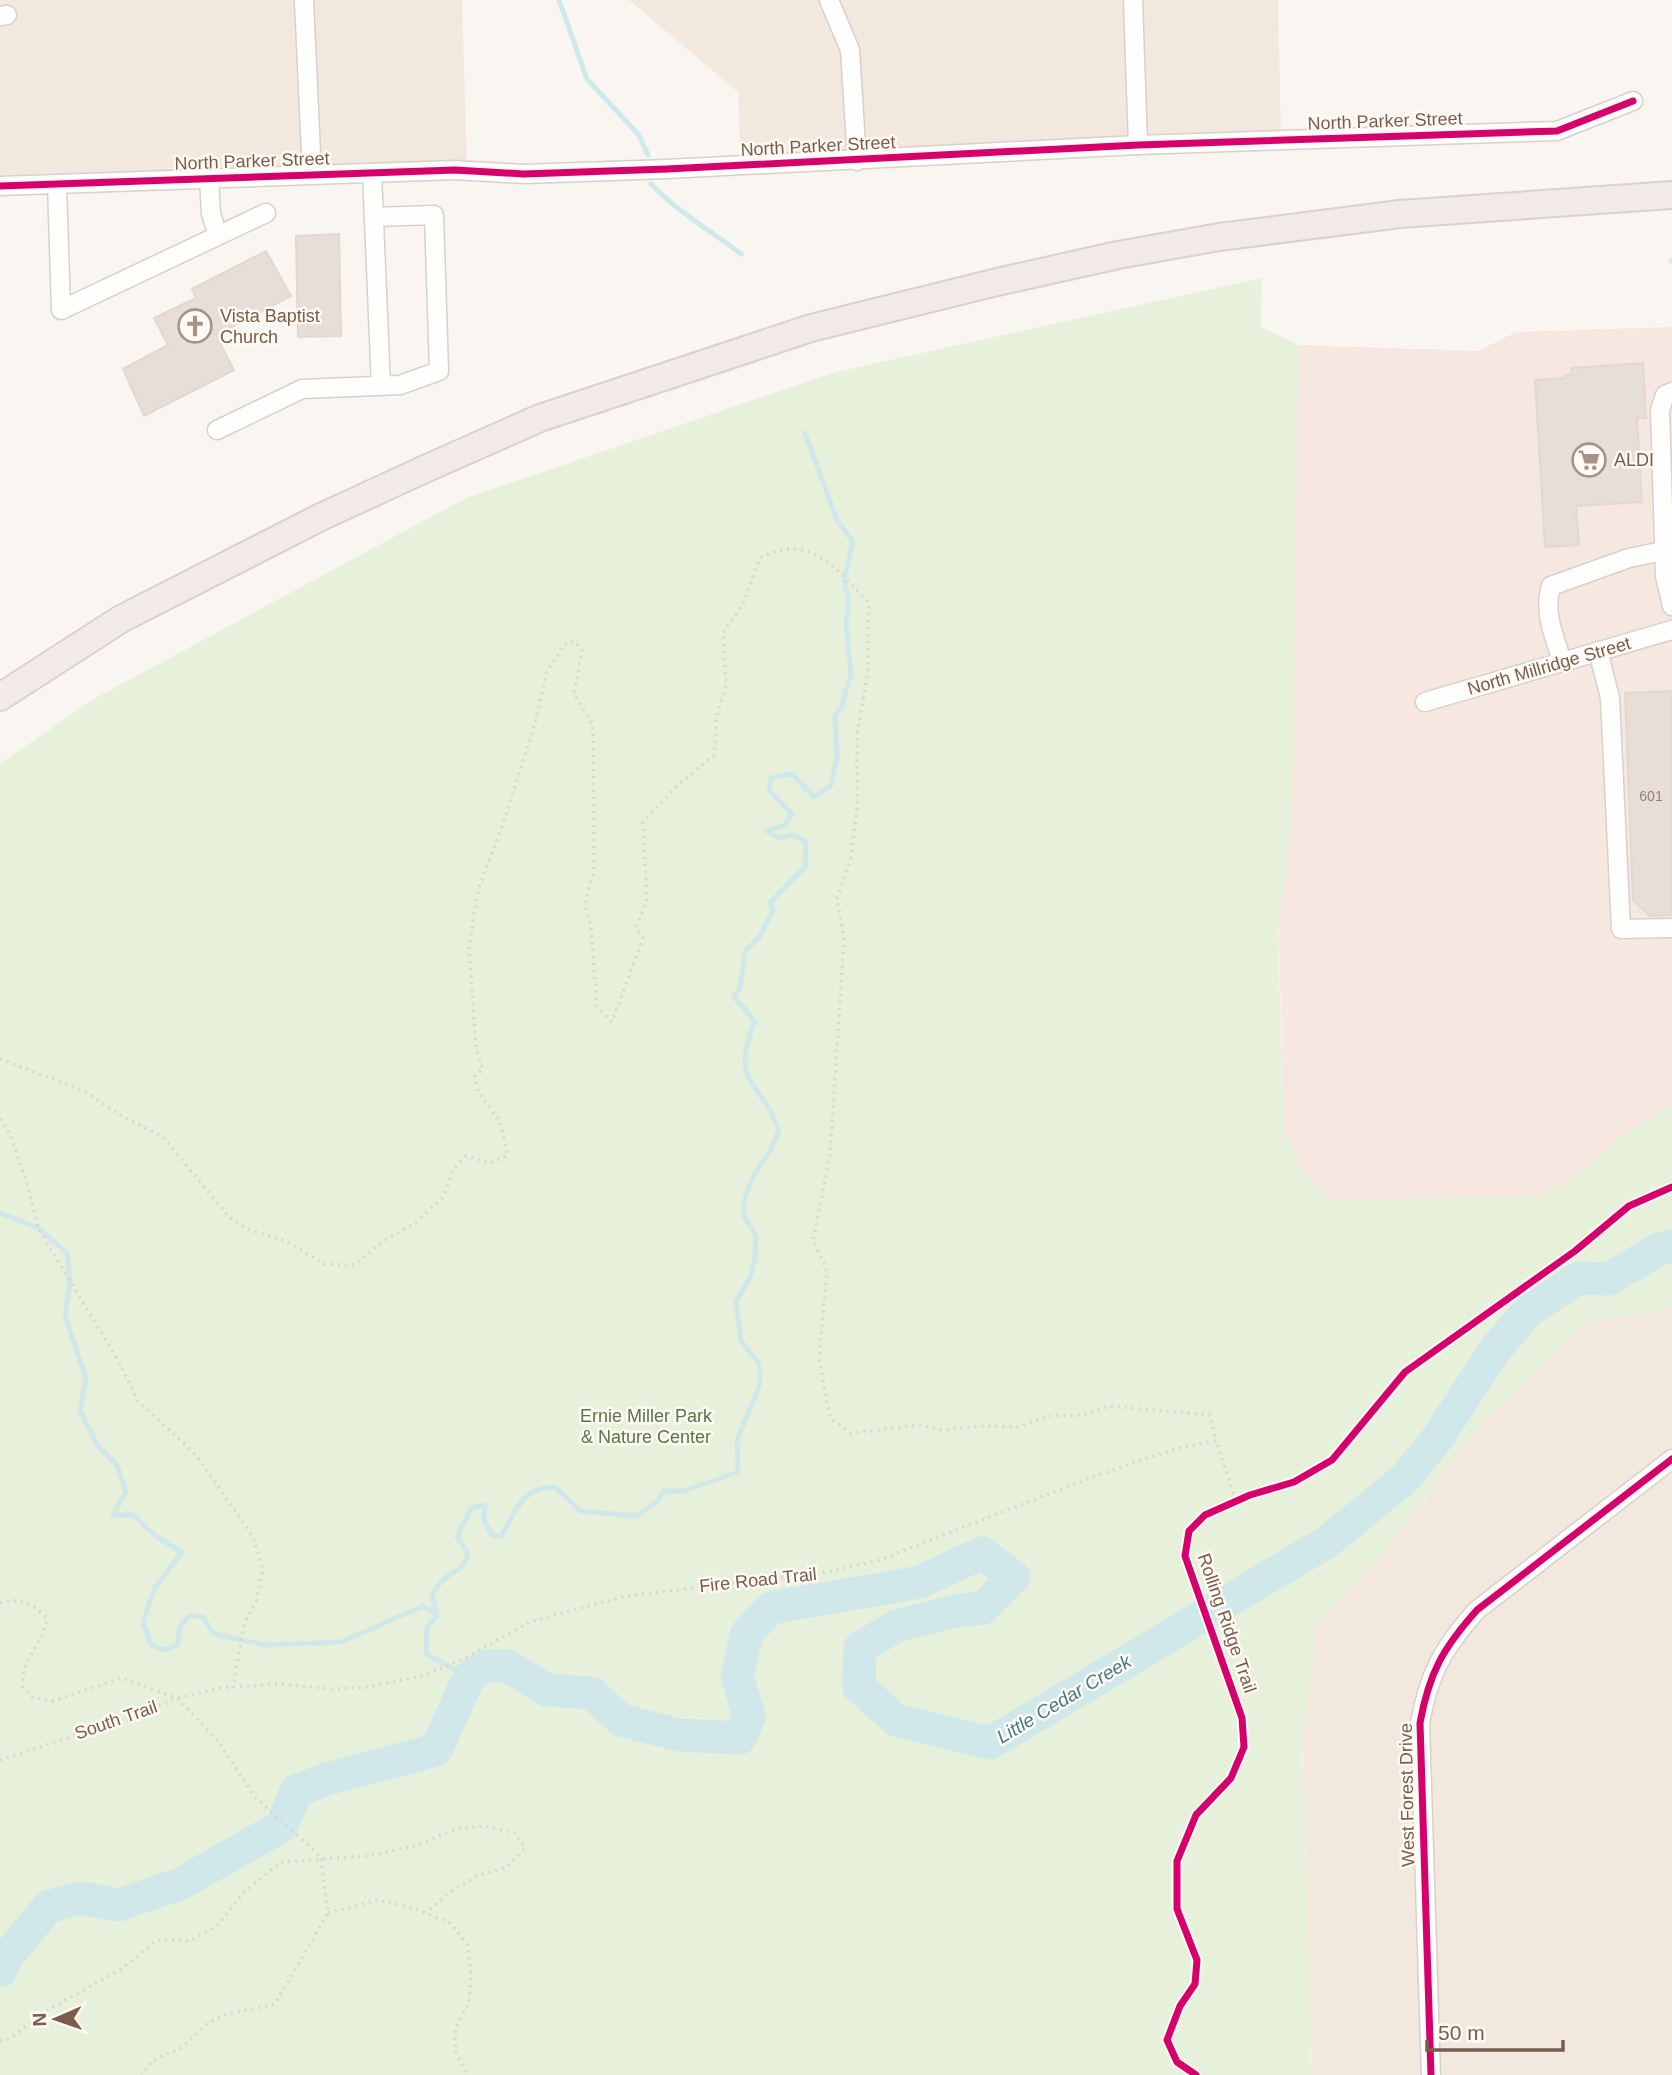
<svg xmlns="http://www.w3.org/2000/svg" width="1672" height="2075" font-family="Helvetica,sans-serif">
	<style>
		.residential { fill: #f2e8de }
		.commercial { fill: #f6e8e1 }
		.green { fill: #e7f0db }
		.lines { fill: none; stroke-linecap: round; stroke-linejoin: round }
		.stream { stroke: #d0e8ea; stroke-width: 5 }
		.river { stroke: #d0e8ea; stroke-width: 33 }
		.building { fill: #e6ded7; stroke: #e2d8d2; stroke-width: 2 }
		.minor-casing { stroke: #d7d1cb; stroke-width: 21 }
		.highway-casing { stroke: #dad1cc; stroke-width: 30 }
		.path { stroke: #dcd5d0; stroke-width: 3.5; stroke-dasharray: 2 5; stroke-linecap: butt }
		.minor { stroke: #fefefd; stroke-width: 18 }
		.highway { stroke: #f2eae7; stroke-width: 26 }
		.cycleway-casing { stroke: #fffaf3; stroke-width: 11 }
		.cycleway { stroke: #d6006c; stroke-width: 7 }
		.labels { text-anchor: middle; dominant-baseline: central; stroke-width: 5; stroke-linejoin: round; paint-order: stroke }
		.number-label { font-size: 14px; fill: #977e72 }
		.street-label { font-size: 18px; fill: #7a5c4d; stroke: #fffaf3 }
		.poi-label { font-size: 18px; fill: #7a5c4d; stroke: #fffaf3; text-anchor: start }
		.park-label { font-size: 18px; fill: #537a41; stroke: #fffaf3 }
		.water-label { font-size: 19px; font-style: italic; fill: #437c86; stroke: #fffaf3 }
	</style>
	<rect width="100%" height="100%" fill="#f9f5f0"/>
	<g class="residential">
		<path d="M0 0H462L467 173 0 185Z"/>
		<path d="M629 0H1278L1281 140 741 165 738 92Z"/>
		<path d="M1672 1308V2075H1312L1303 1739 1317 1623 1397 1537 1476 1430 1583 1324Z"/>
	</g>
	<path class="commercial" d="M1672 327V1212L1287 1224 1262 344 1478 351 1516 332Z"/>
	<path class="green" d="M1262 278 1261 327 1299 345 1292 822 1278 928 1284 1128 1298 1164 1330 1201 1539 1196 1586 1169 1622 1136 1672 1105V1308L1583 1324 1476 1430 1397 1537 1317 1623 1303 1739 1312 2075H0V764L92 700 466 498 836 372Z"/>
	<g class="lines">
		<g class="stream">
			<path d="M559 0 587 79 639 135 648 155"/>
			<path d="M651 184C677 211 711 231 741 254"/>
			<path d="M1671 261H1672"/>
			<path d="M0 1213 38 1228 67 1253 70 1283 65 1316 86 1378 80 1411 98 1446 117 1465 126 1492 113 1515H133L157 1537 182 1552 154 1589 143 1622 151 1645 163 1650 177 1645 180 1626 189 1616 203 1617 213 1633 220 1635 265 1645 341 1642 423 1606 436 1615"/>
			<path d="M469 1677 426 1654 427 1627 437 1616 432 1595C435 1591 439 1583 443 1580 454 1571 465 1569 468 1554L457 1537 471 1508 485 1505 484 1520 492 1535 501 1537C514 1512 524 1485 555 1487L580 1511 637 1516 657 1501 664 1491H683L738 1472 737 1440 759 1387 760 1371 758 1362 741 1341 736 1301 750 1278 755 1259 756 1235 744 1216 745 1197 752 1179 772 1147 779 1130C759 1076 729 1087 755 1021L734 997 740 988 745 951 759 938 773 910 770 903 805 867 806 841 792 835 778 838 767 831 785 825 792 814 769 790 771 778 792 774 814 797 831 785 837 757 835 715 841 708 851 674 846 624 849 602 844 580 853 542 837 520 805 433"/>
		</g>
		<path class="river" d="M0 1971 6 1958 48 1907 81 1898 119 1905 180 1884 282 1826 296 1791 327 1779 436 1750 469 1677 485 1666H507L547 1690 591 1693 621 1720 679 1735 740 1738 749 1717 737 1675 747 1633 771 1608 920 1582 982 1553 1014 1577 983 1608 956 1611 896 1626 860 1648 859 1687 896 1720 990 1743 1327 1542 1404 1479 1436 1440 1495 1350 1528 1311 1579 1278 1609 1279 1659 1249 1672 1246"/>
	</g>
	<g class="building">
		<path d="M339 234 341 336 298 337 296 236Z"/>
		<path d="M266 251 291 296 216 335 234 370 144 416 123 369 168 345 154 318 196 298 192 289Z"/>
		<path d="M1643 363 1646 418H1637L1642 502 1576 506 1579 545 1545 547 1535 380 1565 378V375L1572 374 1571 368Z"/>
		<path d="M1672 691V915L1650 916 1633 900 1625 693Z"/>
	</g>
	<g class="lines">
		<defs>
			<g id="minor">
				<path d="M304 0 312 175"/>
				<path d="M829 0 850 50 857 161"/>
				<path d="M1133 0 1138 145"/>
				<path d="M0 16 7 15"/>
				<path d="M372 173 381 386"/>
				<path d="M209 178 211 214 218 235"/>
				<path d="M57 184 61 310 266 213"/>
				<path d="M0 186 455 170 524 174 667 169 1138 145 1557 131 1633 101"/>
				<path d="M1672 392 1665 395 1660 410 1665 576 1672 606"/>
				<path d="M217 430 302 389 400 385 439 371 434 215 374 217"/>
				<path d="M1598 651 1610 698 1621 929 1672 928"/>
				<path d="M1562 661C1554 636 1543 611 1551 586L1629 558 1672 549"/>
				<path d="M1425 702 1672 630"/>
				<path d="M1431 2075 1420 1723C1429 1673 1443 1648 1477 1610L1672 1459"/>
			</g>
			<path id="highway" d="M0 697 121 619 321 517 425 469 540 418 811 328 997 282 1118 255 1219 237 1400 214 1672 195"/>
		</defs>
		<use href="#minor" class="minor-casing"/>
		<use href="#highway" class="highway-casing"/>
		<g class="path">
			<path d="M0 1059 84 1091 123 1117 162 1136 229 1217 247 1229 286 1241 324 1264 354 1265 382 1242 415 1223 444 1196 453 1170 466 1156 491 1163 508 1155 500 1121 478 1092 475 1076 483 1069 476 1049 469 948 478 890 504 821 535 723 547 671 565 644 575 641 582 651 574 694 593 725 594 871 585 903 591 928 597 1006 612 1022 643 938 636 927 647 901 643 822 676 787 714 755 717 715 726 685 723 633 744 602 760 558C810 531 837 570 869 603L868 671 857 734V810L851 857 837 899 844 939 830 1156 813 1240 827 1271 819 1358 830 1418 851 1433 919 1425 942 1430 978 1426 1017 1427 1049 1416 1085 1415 1109 1406 1210 1415 1216 1441"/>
			<path d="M0 1119 10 1134 28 1186 38 1228 119 1362 138 1401 196 1455 253 1537 263 1569 256 1601 244 1624 233 1688"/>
			<path d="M0 1603C22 1597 31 1603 47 1618 43 1649 20 1655 23 1688L33 1698 53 1701 121 1678 177 1698 218 1741 255 1797 321 1857 328 1913 275 2004 224 2015 207 2024 181 2048 152 2061 142 2075"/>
			<path d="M0 1760 131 1718 177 1698 220 1688 279 1684 331 1689 367 1687 425 1675 463 1659 530 1622 626 1596 828 1572 879 1560 1087 1479 1178 1448 1216 1441 1236 1501"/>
			<path d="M328 1913 377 1900 414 1908 450 1923 467 1944 471 1975 469 2003 455 2029 456 2053 468 2075"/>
			<path d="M0 2041 11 2038 46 2011 120 1970 157 1940 190 1941 217 1926 243 1893 281 1862 368 1856 414 1846 459 1828 485 1826 515 1833 525 1848 507 1867 475 1877 447 1894 426 1913"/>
		</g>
		<use href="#minor" class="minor"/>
		<use href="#highway" class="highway"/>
		<defs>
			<g id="cycleway">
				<path d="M0 186 455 170 524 174 667 169 1138 145 1557 131 1633 101"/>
				<path d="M1196 2075 1177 2062 1167 2040 1180 2006 1195 1984 1197 1960 1177 1909V1861L1196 1815 1231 1778 1244 1747 1242 1718 1185 1556 1189 1531 1205 1515 1250 1495 1294 1482 1332 1460 1405 1372 1575 1251 1629 1206 1672 1187"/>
				<path d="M1431 2075 1420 1723C1429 1673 1443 1648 1477 1610L1672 1459"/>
			</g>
		</defs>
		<use href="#cycleway" class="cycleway-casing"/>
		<use href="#cycleway" class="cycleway"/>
	</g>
	<defs>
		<symbol id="church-ring" viewBox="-11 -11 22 22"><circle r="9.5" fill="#fffaf3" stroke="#a69286" stroke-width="1.5"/><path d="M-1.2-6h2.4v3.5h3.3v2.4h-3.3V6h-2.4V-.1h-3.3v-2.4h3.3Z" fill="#a69286"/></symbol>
		<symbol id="supermarket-ring" viewBox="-11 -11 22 22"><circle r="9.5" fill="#fffaf3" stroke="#a69286" stroke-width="1.5"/><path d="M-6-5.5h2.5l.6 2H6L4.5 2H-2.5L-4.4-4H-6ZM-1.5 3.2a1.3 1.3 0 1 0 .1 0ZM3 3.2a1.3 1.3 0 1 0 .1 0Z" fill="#a69286"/></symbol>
	</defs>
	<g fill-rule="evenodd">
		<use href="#church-ring" x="176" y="307" width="38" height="38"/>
		<use href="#supermarket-ring" x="1570" y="441" width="38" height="38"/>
	</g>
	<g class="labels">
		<g class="number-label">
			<text x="1651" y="796">601</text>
		</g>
		<g class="street-label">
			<text transform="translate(1385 121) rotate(-2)">North Parker Street</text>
			<text transform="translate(818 146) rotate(-3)">North Parker Street</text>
			<text transform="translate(252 161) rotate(-2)">North Parker Street</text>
			<text transform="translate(1549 666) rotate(-16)">North Millridge Street</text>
			<text transform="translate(758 1580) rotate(-6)">Fire Road Trail</text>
			<text transform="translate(1227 1623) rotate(71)">Rolling Ridge Trail</text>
			<text transform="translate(116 1720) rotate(-19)">South Trail</text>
			<text transform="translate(1407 1795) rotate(-91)">West Forest Drive</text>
		</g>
		<g class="poi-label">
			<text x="220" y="316">Vista Baptist<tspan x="220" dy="21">Church</tspan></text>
			<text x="1614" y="460">ALDI</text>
		</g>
		<g class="park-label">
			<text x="646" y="1416">Ernie Miller Park<tspan x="646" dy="21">&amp; Nature Center</tspan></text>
		</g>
		<g class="water-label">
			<text transform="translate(1064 1699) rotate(-31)">Little Cedar Creek</text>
		</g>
	</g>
	<g transform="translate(56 2019) rotate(268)" stroke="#fffaf3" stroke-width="5" paint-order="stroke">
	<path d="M0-5L12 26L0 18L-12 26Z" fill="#7a5c4d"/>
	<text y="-10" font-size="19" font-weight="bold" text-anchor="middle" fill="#7a5c4d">N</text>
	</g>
	<path d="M1427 2040v10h136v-10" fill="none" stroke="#7a5c4d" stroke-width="3.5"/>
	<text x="1438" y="2040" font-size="21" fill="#7a5c4d" stroke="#fffaf3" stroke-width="5" paint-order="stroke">50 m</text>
</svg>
